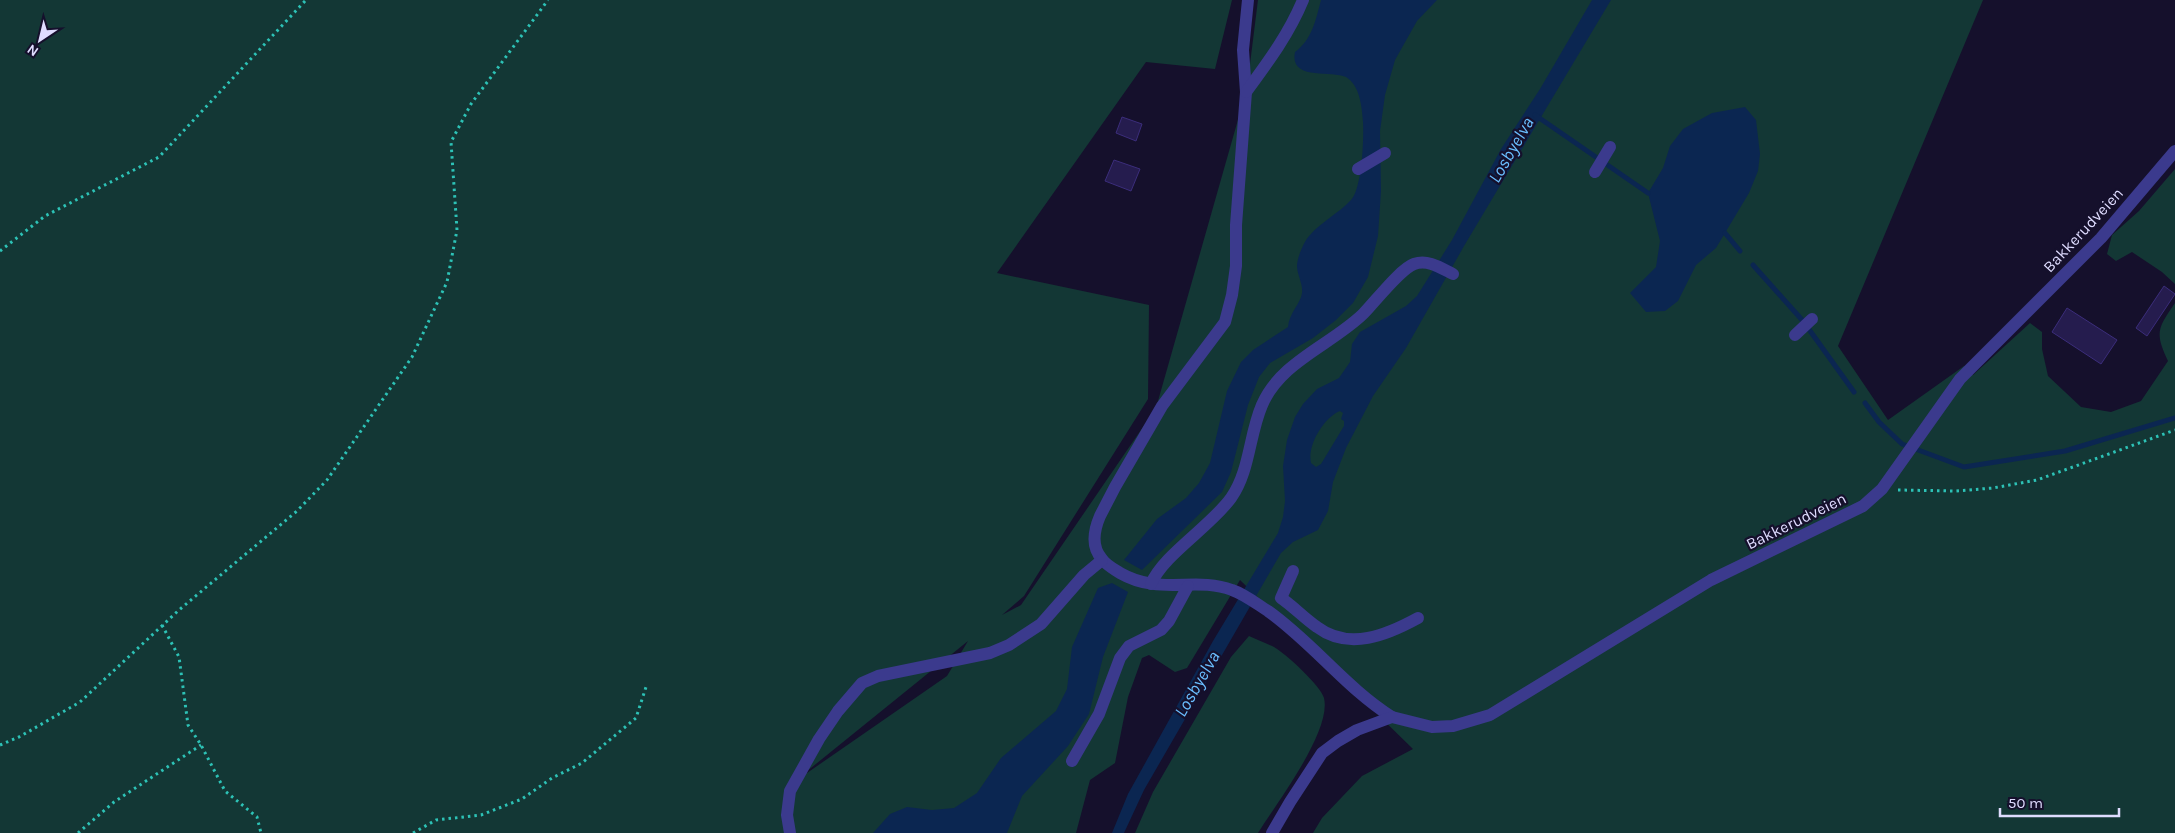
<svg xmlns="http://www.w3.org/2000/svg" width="2175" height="833" font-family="Karla,sans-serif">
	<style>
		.green { fill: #133735; fill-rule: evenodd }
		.water { fill: #0b2651; fill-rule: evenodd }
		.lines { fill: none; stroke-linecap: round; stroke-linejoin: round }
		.stream { stroke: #0b2651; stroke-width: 5 }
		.building { fill: #251c4e; stroke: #3b2d7b }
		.path { stroke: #2dc2b6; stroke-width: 3; stroke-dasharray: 2.5 4; stroke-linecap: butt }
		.minor { stroke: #3b3a8d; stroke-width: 12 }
		.labels { text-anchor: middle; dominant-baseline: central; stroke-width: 4.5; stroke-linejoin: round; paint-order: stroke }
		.street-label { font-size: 16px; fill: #dfdcff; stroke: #15102c }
		.water-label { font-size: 18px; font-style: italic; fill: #6abeff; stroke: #15102c }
	</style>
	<rect width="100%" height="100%" fill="#15102c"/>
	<g class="green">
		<path d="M0 0H1232L1215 69 1146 62 997 273 1149 305 1148 399 1024 596 1002 615 1021 605 1156 408 1247 88 1258 0H1983L1838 346 1888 420 1964 366 1973 375 2030 323 2042 332V349L2048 376 2081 407 2111 412 2141 401 2168 361C2155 333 2157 329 2175 303V833H1313L1322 818 1362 776 1413 749 1240 580 1187 668 1175 672 1149 655 1142 658 1128 697 1115 763 1090 780 1076 833H0ZM968 641 947 676 807 773 806 772Z"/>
		<path d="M2175 169V284L2162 272 2132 252 2116 261 2107 254 2112 235 2139 211Z"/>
		<path d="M1249 636C1257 640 1266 643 1274 647 1285 653 1321 686 1324 698 1332 731 1276 804 1258 833H1135L1153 792 1231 657Z"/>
	</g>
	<g class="water">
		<path d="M1321 0H1437L1417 21 1395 60 1385 95 1380 131 1381 191 1378 236 1368 277 1353 303 1336 320 1313 338 1270 363 1259 377 1248 405 1231 472 1222 492 1142 570 1124 560 1157 519 1186 498 1199 483 1210 463 1227 391 1241 362 1253 350 1288 327C1289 313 1301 303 1302 293 1303 283 1297 275 1297 266 1297 258 1304 241 1310 235 1321 222 1339 213 1351 200 1362 189 1364 138 1363 122 1362 108 1360 85 1346 77 1331 70 1289 81 1295 52 1312 40 1316 19 1321 0Z"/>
		<path d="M1592 0H1611L1464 246 1406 348 1373 396 1346 448 1333 482 1328 511 1318 530 1293 542 1281 553 1144 790 1124 833H1112L1128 794 1213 641 1278 533 1283 517 1285 501 1283 466 1287 440 1295 417 1303 404 1317 389 1339 378 1350 362 1352 344 1360 332 1406 306 1417 296 1452 240 1501 149 1540 89ZM1340 411 1343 413 1341 419 1344 421V426L1321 464 1316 467 1311 463C1307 446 1323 418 1340 411Z"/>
		<path d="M1745 107 1756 120 1760 154 1758 171 1749 193 1716 248 1696 265 1678 301 1665 311 1646 312 1630 293 1656 267 1660 241 1648 193 1663 168 1670 146 1683 129 1712 113Z"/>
		<path d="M1112 583 1128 592 1103 657 1089 714 1068 746 1022 796 1007 833H873L890 814 907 807 932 810 954 808 977 793 1001 758 1056 711 1067 689 1072 647 1098 588Z"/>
	</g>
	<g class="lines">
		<g class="stream">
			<path d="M1535 115 1648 193"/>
			<path d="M1725 233 1740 251"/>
			<path d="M1753 265 1803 321 1854 392"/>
			<path d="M1865 403 1879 422 1902 444 1964 467 2065 451 2175 418"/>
		</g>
	</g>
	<g class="building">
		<path d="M1122 117 1142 124 1136 141 1116 133Z"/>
		<path d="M1114 160 1140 169 1131 191 1105 181Z"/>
		<path d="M2164 286 2175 294 2147 336 2136 328Z"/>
		<path d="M2067 308 2117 340 2101 364 2052 332Z"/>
	</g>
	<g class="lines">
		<g class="path">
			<path d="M0 251 45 216 159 157 306 0"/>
			<path d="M1898 490 1956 491 1993 488 2037 480 2175 430"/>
			<path d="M162 625 179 657 188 725 201 745 225 791 257 817 261 833"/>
			<path d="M0 745 19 737 80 702 179 610 297 511 327 480 412 357 447 282 457 230 451 142 471 104 548 0"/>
			<path d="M78 833 114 802 201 745"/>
			<path d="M413 833 436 820 481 815 522 799 552 778 582 763 636 718 646 687"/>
		</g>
		<g class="minor">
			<path d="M1248 0 1243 50 1246 92 1236 225V266L1232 295 1225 322 1162 406 1115 487 1100 516C1094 530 1091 547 1102 559 1106 565 1114 569 1120 573 1160 596 1195 576 1232 590 1244 594 1257 604 1268 611 1313 643 1346 688 1392 717"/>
			<path d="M1246 92C1268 62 1289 34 1303 0"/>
			<path d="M1358 169 1385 153"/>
			<path d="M1595 172 1610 147"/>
			<path d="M1795 335 1812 319"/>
			<path d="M1293 571 1281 598C1294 607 1304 618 1317 627 1349 651 1387 635 1418 618"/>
			<path d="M1151 584C1163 555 1210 527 1231 498 1250 471 1249 435 1262 405 1280 362 1331 345 1363 314 1375 302 1400 269 1414 264 1428 259 1441 268 1453 274"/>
			<path d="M1072 761 1099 714 1120 658 1129 646 1161 630 1169 621 1188 586"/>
			<path d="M790 833 787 815 790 791 819 739 838 711 862 683 878 676 990 653 1009 645 1041 624 1084 575 1102 560"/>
			<path d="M1272 833 1290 802 1322 753 1338 741 1357 730 1392 717 1432 727 1453 726 1490 715 1711 580 1863 506 1882 489 1960 379 2101 238 2175 151"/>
		</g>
	</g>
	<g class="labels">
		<g class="street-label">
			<text transform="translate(2083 230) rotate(-47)">Bakkerudveien</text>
			<text transform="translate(1796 521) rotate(-26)">Bakkerudveien</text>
		</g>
		<g class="water-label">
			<text transform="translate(1511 150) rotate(-60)">Losbyelva</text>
			<text transform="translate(1197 684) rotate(-60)">Losbyelva</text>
		</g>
	</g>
	<g transform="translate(40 40) rotate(215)" stroke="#15102c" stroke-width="4" paint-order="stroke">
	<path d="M0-4L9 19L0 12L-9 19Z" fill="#dfdcff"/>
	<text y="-8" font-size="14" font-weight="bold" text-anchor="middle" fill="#dfdcff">N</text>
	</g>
	<path d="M2000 808v8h119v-8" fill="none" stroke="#dfdcff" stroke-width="2.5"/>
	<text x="2008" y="808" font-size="15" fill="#dfdcff" stroke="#15102c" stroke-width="4" paint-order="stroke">50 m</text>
</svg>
